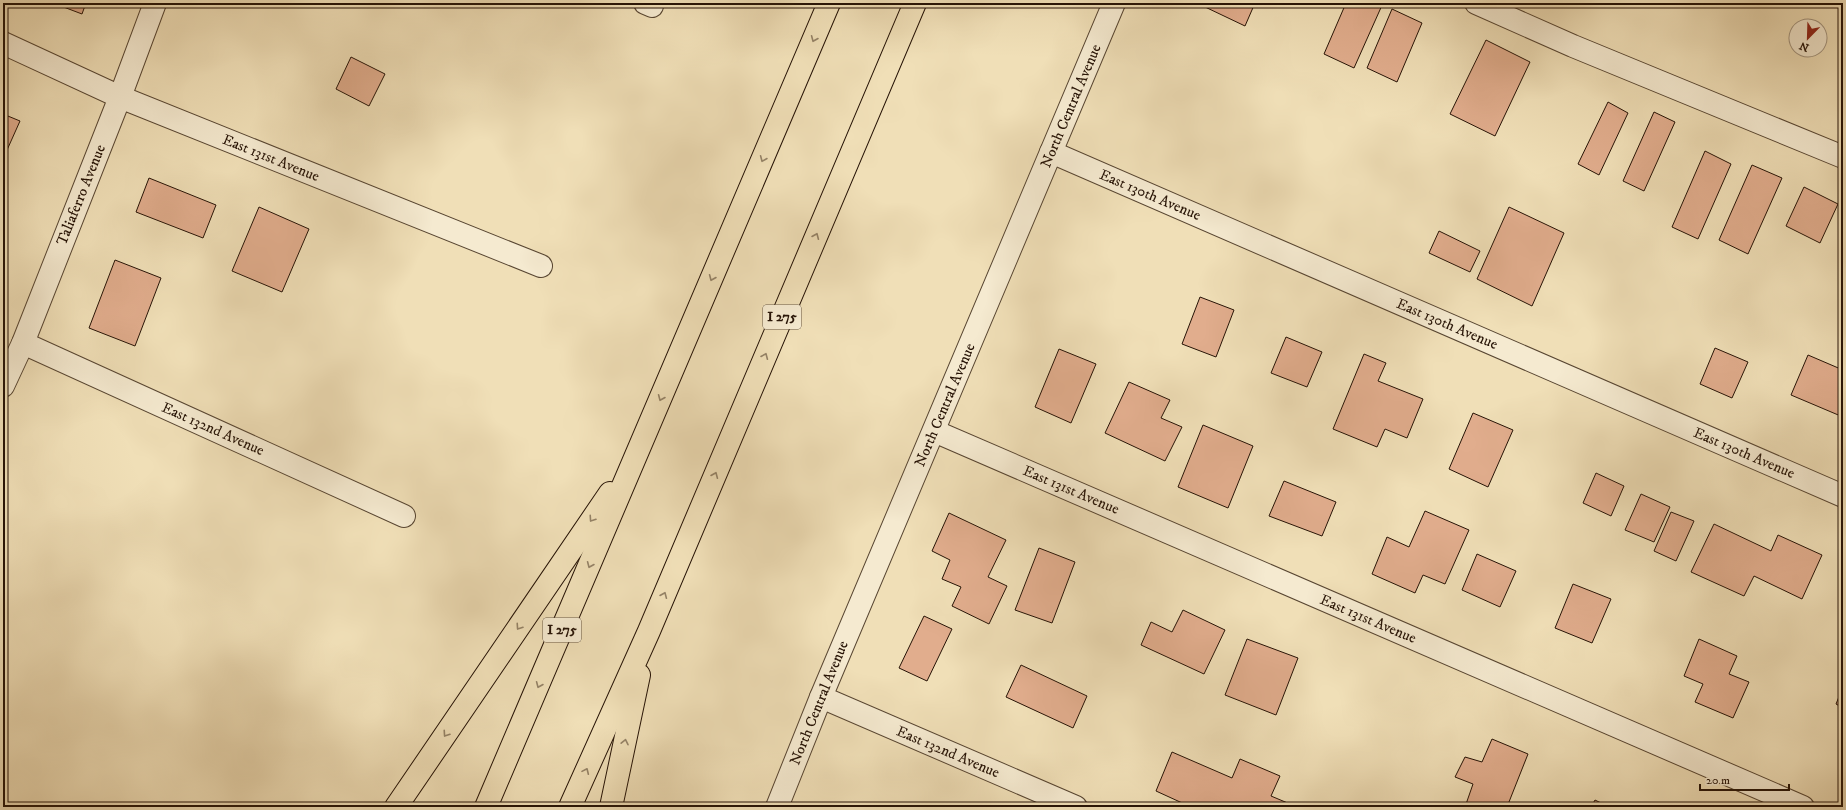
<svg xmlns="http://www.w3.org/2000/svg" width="1846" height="810" font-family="'IM FELL DW Pica',serif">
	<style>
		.building { fill: #e1ad8d; stroke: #261306 }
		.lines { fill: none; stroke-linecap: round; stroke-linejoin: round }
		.minor-casing { stroke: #584632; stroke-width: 24 }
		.highway-casing { stroke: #261306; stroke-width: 24 }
		.minor { stroke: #f5ead0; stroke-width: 22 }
		.highway { stroke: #f0dfb7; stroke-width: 22 }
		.oneway { stroke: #958367 }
		.labels { text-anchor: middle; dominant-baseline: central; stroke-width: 4; stroke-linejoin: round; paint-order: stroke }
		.shield { fill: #f5ead0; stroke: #645443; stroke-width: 1 }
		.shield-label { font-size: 14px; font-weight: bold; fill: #261306 }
		.street-label { font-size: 15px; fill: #261306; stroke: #f5ead0 }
	</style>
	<rect width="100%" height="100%" fill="#f0dfb7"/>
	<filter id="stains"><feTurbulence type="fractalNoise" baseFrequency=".005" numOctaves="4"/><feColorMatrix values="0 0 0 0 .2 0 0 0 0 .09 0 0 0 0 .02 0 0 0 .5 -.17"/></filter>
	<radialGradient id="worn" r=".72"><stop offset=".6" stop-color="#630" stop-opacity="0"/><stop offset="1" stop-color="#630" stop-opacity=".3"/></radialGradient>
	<g class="building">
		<path d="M53 3H86L82 14Z"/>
		<path d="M1205 3H1255L1245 26 1203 6Z"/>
		<path d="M1346 3H1383L1354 68 1324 54Z"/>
		<path d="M1392 9 1422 23 1397 82 1367 68Z"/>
		<path d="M1486 40 1530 62 1495 136 1450 114Z"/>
		<path d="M351 57 385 74 369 106 336 89Z"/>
		<path d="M1608 102 1628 113 1599 175 1578 164Z"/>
		<path d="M1654 112 1675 122 1644 191 1623 181Z"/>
		<path d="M3 114 20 121 3 159Z"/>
		<path d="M1705 151 1731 164 1698 239 1672 227Z"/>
		<path d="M1752 165 1782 178 1748 254 1719 240Z"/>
		<path d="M149 178 216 205 203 238 136 212Z"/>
		<path d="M1804 187 1838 204 1820 243 1786 226Z"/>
		<path d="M259 207 309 229 282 292 232 271Z"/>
		<path d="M1509 207 1564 233 1532 306 1477 279Z"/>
		<path d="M1439 231 1480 251 1470 272 1429 253Z"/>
		<path d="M115 260 161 278 135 346 89 328Z"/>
		<path d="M1200 297 1234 310 1216 357 1182 344Z"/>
		<path d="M1286 337 1322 352 1307 387 1271 373Z"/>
		<path d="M1715 348 1748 362 1732 398 1700 384Z"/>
		<path d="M1059 349 1096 364 1071 423 1035 407Z"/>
		<path d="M1364 354 1386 363 1378 381 1423 399 1407 438 1385 429 1377 447 1333 429Z"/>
		<path d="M1808 355 1843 370V417L1791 395Z"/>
		<path d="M1129 382 1170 400 1161 418 1182 427 1165 461 1105 433Z"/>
		<path d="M1473 413 1513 430 1488 487 1449 469Z"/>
		<path d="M1203 425 1253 446 1228 508 1178 487Z"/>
		<path d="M1596 473 1624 486 1611 516 1583 503Z"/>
		<path d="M1284 481 1336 502 1322 536 1269 516Z"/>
		<path d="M1641 494 1670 507 1654 542 1625 530Z"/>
		<path d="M1425 511 1469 530 1445 584 1423 575 1415 593 1372 574 1387 537 1409 547Z"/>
		<path d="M1671 512 1694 521 1676 561 1654 551Z"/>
		<path d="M949 513 1006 540 988 577 1007 586 989 624 952 606 961 587 942 579 950 560 932 551Z"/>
		<path d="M1714 524 1771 551 1778 535 1822 555 1802 599 1754 576 1744 596 1691 572Z"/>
		<path d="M1039 548 1075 562 1052 623 1015 610Z"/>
		<path d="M1477 554 1516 571 1500 607 1462 590Z"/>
		<path d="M1573 584 1611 599 1592 643 1555 628Z"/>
		<path d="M1183 610 1225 630 1204 674 1141 645 1151 622 1172 632Z"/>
		<path d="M924 616 952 629 927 681 899 668Z"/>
		<path d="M1247 639 1298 658 1276 715 1225 695Z"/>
		<path d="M1699 639 1737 656 1729 674 1749 682 1733 718 1695 702 1703 684 1684 676Z"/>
		<path d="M1021 665 1087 696 1073 728 1006 697Z"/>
		<path d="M1843 687V708L1836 704Z"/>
		<path d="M1492 739 1528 754 1507 807H1465L1473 784 1455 777 1465 757 1482 762Z"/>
		<path d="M1172 752 1232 778 1240 759 1280 776 1271 796 1290 804 1289 807H1191L1156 791Z"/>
		<path d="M1595 800 1609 807H1591Z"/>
	</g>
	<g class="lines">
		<defs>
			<g id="minor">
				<path d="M645 3 652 6"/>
				<path d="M1476 3 1573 46 1843 157"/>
				<path d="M3 43 120 97 541 266"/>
				<path d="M1051 152 1843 496"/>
				<path d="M23 343 404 516"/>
				<path d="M3 386 23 343 120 97 155 3"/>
				<path d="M934 431 1803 807"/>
				<path d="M821 697 1076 807"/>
				<path d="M777 807 821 697 1114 3"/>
			</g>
			<g id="highway">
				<path d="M396 807 610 493"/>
				<path d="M486 807 829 3"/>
				<path d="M570 807 649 631 915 3"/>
				<path d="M611 807 639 675"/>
			</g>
		</defs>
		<use href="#minor" class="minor-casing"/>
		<use href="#highway" class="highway-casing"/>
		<use href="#minor" class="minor"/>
		<use href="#highway" class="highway"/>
	</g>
	<defs><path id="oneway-chevron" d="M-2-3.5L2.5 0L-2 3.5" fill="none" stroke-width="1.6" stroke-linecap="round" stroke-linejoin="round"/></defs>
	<g class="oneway">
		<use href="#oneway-chevron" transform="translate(814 39) rotate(113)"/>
		<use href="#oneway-chevron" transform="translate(763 159) rotate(113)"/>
		<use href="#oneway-chevron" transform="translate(816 236) rotate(-67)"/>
		<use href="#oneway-chevron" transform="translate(712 278) rotate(113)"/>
		<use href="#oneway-chevron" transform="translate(765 356) rotate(-67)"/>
		<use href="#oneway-chevron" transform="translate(661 398) rotate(113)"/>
		<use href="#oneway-chevron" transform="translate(715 475) rotate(-67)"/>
		<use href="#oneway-chevron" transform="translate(592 519) rotate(124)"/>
		<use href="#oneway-chevron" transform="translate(590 565) rotate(113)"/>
		<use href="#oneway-chevron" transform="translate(664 595) rotate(-67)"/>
		<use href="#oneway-chevron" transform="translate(519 627) rotate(124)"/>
		<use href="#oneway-chevron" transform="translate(539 685) rotate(113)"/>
		<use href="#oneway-chevron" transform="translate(446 734) rotate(124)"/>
		<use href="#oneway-chevron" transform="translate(625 742) rotate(-78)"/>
		<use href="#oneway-chevron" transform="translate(586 771) rotate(-66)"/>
	</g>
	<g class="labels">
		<g class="shield">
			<rect x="763" y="305" width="38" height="24" rx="3"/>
			<rect x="543" y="618" width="38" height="24" rx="3"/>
		</g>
		<g class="shield-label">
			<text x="782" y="317">I 275</text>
			<text x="562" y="630">I 275</text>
		</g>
		<g class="street-label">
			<text transform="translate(1071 106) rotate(-67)">North Central Avenue</text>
			<text transform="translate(271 158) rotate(22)">East 131st Avenue</text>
			<text transform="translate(81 195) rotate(-68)">Taliaferro Avenue</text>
			<text transform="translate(1150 195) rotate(23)">East 130th Avenue</text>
			<text transform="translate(1447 324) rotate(23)">East 130th Avenue</text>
			<text transform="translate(945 405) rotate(-67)">North Central Avenue</text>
			<text transform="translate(213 429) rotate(24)">East 132nd Avenue</text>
			<text transform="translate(1744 453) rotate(23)">East 130th Avenue</text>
			<text transform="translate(1071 490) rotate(23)">East 131st Avenue</text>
			<text transform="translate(1368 619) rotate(23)">East 131st Avenue</text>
			<text transform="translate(819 703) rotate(-68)">North Central Avenue</text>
			<text transform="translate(948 752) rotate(23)">East 132nd Avenue</text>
		</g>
	</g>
	<rect width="1846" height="810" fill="none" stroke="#f0dfb7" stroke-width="16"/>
	<rect x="4" y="4" width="1838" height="802" fill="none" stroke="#261306" stroke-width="2"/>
	<rect x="8" y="8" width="1830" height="794" fill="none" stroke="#261306"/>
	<g transform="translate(1808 38) rotate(203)"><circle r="19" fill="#f5ead0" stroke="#a2947f"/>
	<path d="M0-3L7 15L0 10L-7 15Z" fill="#8f2418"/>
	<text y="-6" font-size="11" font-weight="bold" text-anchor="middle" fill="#261306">N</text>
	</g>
	<path d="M1700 784v6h89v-6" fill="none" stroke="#261306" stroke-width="2"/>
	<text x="1706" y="784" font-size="12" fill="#261306" stroke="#f5ead0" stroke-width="3" paint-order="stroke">20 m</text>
	<rect width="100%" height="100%" filter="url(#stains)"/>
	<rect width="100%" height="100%" fill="url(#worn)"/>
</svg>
